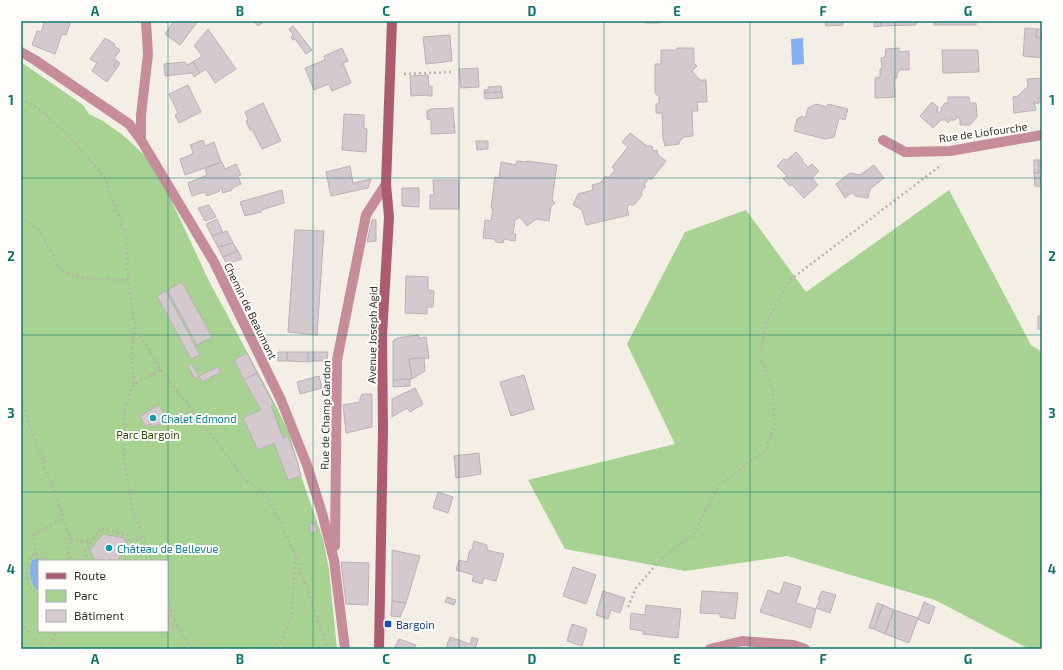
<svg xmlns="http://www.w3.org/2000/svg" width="1063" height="670" font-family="'Exo 2',sans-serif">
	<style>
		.green { fill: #a7d292; fill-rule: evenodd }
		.water { fill: #86b0ee }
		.building { fill: #d4c9cf; stroke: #bcb0b6 }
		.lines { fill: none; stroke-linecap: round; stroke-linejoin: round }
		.path { stroke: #b7b3ab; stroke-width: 2.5; stroke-dasharray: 2 3; stroke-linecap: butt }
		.minor { stroke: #c68c9a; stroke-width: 10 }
		.secondary { stroke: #ad5b71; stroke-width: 10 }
		.grid { fill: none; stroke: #0f766e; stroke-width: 1; stroke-opacity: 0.55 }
		.culture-dot { fill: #0f9aa8; stroke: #fffdf9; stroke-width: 1.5 }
		.transit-dot { fill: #1a4fb4; stroke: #fffdf9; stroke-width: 1.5 }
		.labels { text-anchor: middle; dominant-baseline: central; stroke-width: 4; stroke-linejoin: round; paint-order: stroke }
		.street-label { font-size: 11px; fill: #34322e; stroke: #fffdf9 }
		.culture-label { font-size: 11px; fill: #0d838f; stroke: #fffdf9; text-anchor: start }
		.park-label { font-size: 11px; fill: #2b520f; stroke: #fffdf9 }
		.transit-label { font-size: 11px; fill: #164399; stroke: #fffdf9; text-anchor: start }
		.neatline { fill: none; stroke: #0f766e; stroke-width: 1.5 }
		.grid-label { font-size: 13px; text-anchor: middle; font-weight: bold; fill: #0f766e }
	</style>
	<rect width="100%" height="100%" fill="#f4efe5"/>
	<g class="green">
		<path d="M21 62 83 105 89 114 103 121 124 136 141 152 151 162 167 191 208 279 275 404 290 435 302 479 323 539 329 570 337 649H21ZM39 561H167V631H39Z"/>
		<path d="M949 190 1031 345 1042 352V649H1027L1025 647 935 600 787 556 685 571 565 549 528 480 675 444 627 344 685 232 746 210 806 292Z"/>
	</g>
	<g class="water">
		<path d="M803 38 804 64 792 65 791 39Z"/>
		<path d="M37 558 42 561H39V592C30 585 28 571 32 560Z"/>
	</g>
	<g class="building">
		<path d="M45 21H71L66 35 62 34 55 54 32 45 37 31 41 32Z"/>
		<path d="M174 21H198L180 45 165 34Z"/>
		<path d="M254 21H265L258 26Z"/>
		<path d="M645 21H661L659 23H645Z"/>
		<path d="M825 21H843V25L826 26Z"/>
		<path d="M874 21H881V26L874 27Z"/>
		<path d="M881 21H916V25L881 26Z"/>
		<rect x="934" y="21" width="42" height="4"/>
		<path d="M293 26 312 50 306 54 295 39 293 40 291 37 293 35 289 29Z"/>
		<path d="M1025 28 1037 29 1036 37 1042 38V58L1023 56Z"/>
		<path d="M208 29 236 69 215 83 206 69 200 73 193 62 202 56 197 49 194 46Z"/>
		<path d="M1037 29H1042V38L1036 37Z"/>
		<path d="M450 35 452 61 426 64 423 37Z"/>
		<path d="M105 38 115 44 114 46 120 50 114 59 117 61 113 66 117 68 107 82 92 71 97 63 90 59Z"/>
		<path d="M342 48 348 61 343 63 351 83 332 91 329 84 314 90 305 68 325 60 324 56Z"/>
		<path d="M677 48H694V63L697 66 692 71 700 80H706L707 102H697L698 111H692L693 136 684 137 679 142V144L665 146 663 138 662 113H656V104H659V97L655 93V64H661V50H677Z"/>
		<path d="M899 48V52L909 51V70H900L897 74V78H894L895 97 875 98V78L880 77V69H882L881 58 885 57 886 49Z"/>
		<path d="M942 50H978L979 72 943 73Z"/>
		<path d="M117 61 120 63 117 68 113 66Z"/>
		<path d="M185 62 187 65 193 62 200 73 194 77 192 73 165 76 164 64Z"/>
		<path d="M478 68 479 87 461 88 459 69Z"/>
		<path d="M428 75 429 87 432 86V96H428L427 95 411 96 410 76Z"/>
		<path d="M1042 78V97L1038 98 1041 100 1038 104 1034 102 1036 110 1014 113 1013 97 1018 96 1028 86 1027 79Z"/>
		<path d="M188 85 201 112 179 123 175 115 178 113 169 94Z"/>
		<path d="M501 86 502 92 484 93V90H488V87Z"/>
		<path d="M502 92 503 98 485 99 484 93Z"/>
		<path d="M948 97H969L970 103H976L977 117 970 125H960V119L957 117 955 120H951L948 123 946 120H941L933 128 920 116 932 102 938 107 937 112H941V108L945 103H948Z"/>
		<path d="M263 103 281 141 262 149 252 129 250 130 246 121 248 120 245 112Z"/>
		<path d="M816 104 827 107 828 104 848 109 845 120 839 118 834 137 825 139 794 131 797 119 802 116 805 118 808 108Z"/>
		<path d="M453 108 455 133 431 134V120L427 119V111L429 110 430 109Z"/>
		<path d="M344 114 364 115V128L367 129 366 152 342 150Z"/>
		<path d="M630 133 647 146H652L653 151 657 150 658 155 666 161 651 180 649 178 644 185 646 186 641 192 642 195 634 205H631L629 204 627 208 629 215 586 225 582 210 573 205 578 194 593 190 592 185 600 183 606 176 608 178 615 170 612 167 628 147 622 142Z"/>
		<path d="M203 140 205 146 214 142 221 162 185 175 180 159 191 155 193 152 190 145Z"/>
		<path d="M476 141H488V149L477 150Z"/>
		<path d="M796 152 803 160 802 161 808 167 812 164 819 171 812 178 818 185 804 198 792 185 790 186 783 179 787 176 777 166 784 159 785 160H787Z"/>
		<rect x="1034" y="160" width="5" height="13"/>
		<path d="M1039 160H1042V196V187L1035 186 1034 173H1039Z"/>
		<path d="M517 161 527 162V161L557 165 552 200 555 203 551 206 549 221 536 219 527 226 520 217 515 220 513 234H516L515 241 504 239 503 243 496 242 494 239 483 238 485 220 491 221 493 208H491L495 177 499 178 501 162 516 165Z"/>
		<path d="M222 162 225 169 236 164 241 175 238 176 241 184 232 188V190L223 193 221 187 219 188 220 191 207 196 205 192 192 196 188 183 207 175 205 168Z"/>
		<path d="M874 165 884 178 870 189 868 198 855 196V194L851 193 845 198 836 184 850 173 860 175Z"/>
		<path d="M350 166 353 183 371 179 368 188 331 196 326 172Z"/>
		<path d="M433 180H459V209H430V195H434Z"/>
		<path d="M402 188H419V207L402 206Z"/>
		<path d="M282 190 284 203 261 210V212L245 216 240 202Z"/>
		<path d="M209 205 216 217 205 221 198 208Z"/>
		<path d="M217 219 223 233 212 236 206 224Z"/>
		<path d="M372 220H376V241L367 242Z"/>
		<path d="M295 230 324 231 317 335 288 332Z"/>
		<path d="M227 231 233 243 218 247 212 236Z"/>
		<path d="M233 243 238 251 223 257 218 247Z"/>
		<path d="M238 251 242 259 227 264 223 257Z"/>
		<path d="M406 276 428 277V290L434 291 433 307H427V314L405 313Z"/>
		<path d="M182 282 212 337 197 345 168 291 169 289Z"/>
		<path d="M166 291 200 355 191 359 157 296Z"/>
		<rect x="1038" y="316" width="4" height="13"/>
		<path d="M418 335 419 338 426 337 429 358 409 359 412 379 393 380V341L397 338Z"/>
		<path d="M278 352H287L288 361H278Z"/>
		<path d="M287 352H308V362L288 361Z"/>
		<path d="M308 352H313L314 361 308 362Z"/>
		<path d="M313 352H328L327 361H314Z"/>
		<path d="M247 353 257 373 244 380 234 360Z"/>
		<path d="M424 358 425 371 412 379 409 359Z"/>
		<path d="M192 364 199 376 195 379 188 366Z"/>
		<path d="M218 367 221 372 202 382 199 376Z"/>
		<path d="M257 373 274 405 271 406 283 438 288 436 296 457 301 476 288 480 274 443 258 450 243 418 261 410 244 380Z"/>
		<path d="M524 375 534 409 511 416 500 382Z"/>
		<path d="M319 376 322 388 300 394 297 382Z"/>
		<path d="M410 379V386L393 387V380Z"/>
		<path d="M415 388 423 404 410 412 407 408 392 417V399Z"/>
		<path d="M362 394H372V427L346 433 343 405 360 402V399Z"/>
		<path d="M159 405 167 420 153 427 151 424 145 426 140 416Z"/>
		<path d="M479 453 481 474 456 478 454 456Z"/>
		<path d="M438 492 453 497 448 513 433 508Z"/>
		<path d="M314 523 317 530 311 533 309 524Z"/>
		<path d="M103 534 124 538 127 546 117 561H103L94 559 90 550Z"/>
		<path d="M474 541 487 545V550L504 554 496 581 484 578 482 584 472 581 474 575 456 570 459 560 467 562 470 550H472Z"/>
		<path d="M392 550 420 556 406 603 392 601Z"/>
		<path d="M341 562 369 563 368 605 346 604Z"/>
		<path d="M573 567 596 575 586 604 563 596Z"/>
		<path d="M784 582 801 587 796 603 816 609 811 628 760 612 768 590 780 594Z"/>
		<path d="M603 591 625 598 620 613 611 610 608 619 596 615Z"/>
		<path d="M702 591 738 593 735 619 720 617V614L700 613Z"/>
		<path d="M822 591 836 595 830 613 816 608 820 599H818Z"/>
		<path d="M447 597 456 600 454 605 445 602Z"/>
		<path d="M392 601 406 603 400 617 391 616Z"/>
		<path d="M924 602 935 607 929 624 918 619Z"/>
		<path d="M877 603 883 605 874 629 869 628Z"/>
		<path d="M646 605 681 609 678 638 643 634V631L630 629 631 613 645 615Z"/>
		<path d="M883 605 894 610 885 634 874 629Z"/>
		<path d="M894 610 918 618 909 643 885 634Z"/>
		<path d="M572 624 587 629 582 646 567 641Z"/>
		<path d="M450 637 470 644 472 637 478 639 475 649H447L446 648Z"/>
		<path d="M399 639 416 645 414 649H400L395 647Z"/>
	</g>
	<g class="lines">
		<g class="path">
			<path d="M404 74 451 72"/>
			<path d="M21 99 38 108 68 135 104 176 119 216 127 241 128 280 135 327 161 370 229 458 243 478 267 495 295 554 328 649"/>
			<path d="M21 217 39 230 61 270 74 276 93 279 128 280"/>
			<path d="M134 384 132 352 135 327"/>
			<path d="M21 401 71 540 68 552 72 561"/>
			<path d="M125 437C135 436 146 437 156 433 166 428 173 412 183 412 187 412 192 414 196 415"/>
			<path d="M71 540 91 542"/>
			<path d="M131 542 143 538"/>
			<path d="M36 555 33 535 63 518"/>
			<path d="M89 561 85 551 101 528 127 535C133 549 131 549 123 561"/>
			<path d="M152 561 131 504 124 455 125 410 130 392 134 384 161 370"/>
			<path d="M39 595C30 592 25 578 27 569 28 565 30 560 31 556L36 555 45 559 46 561"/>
			<path d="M167 601 177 626"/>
			<path d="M628 607 636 588 662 558 693 535 718 486 766 450 775 423 772 389 759 354 767 321 790 280 940 166 941 164"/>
			<path d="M167 622 177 627 193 649"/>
			<path d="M21 623 44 649"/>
			<path d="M52 631 54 635"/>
			<path d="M47 649 57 631"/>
			<path d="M273 649 280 642 291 617 293 592 295 557"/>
		</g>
		<g class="minor">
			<path d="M21 52 35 60 129 124 141 140 214 262 281 400 307 465 322 513 334 560 345 649"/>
			<path d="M141 140V115L148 54 146 21"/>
			<path d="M883 140 905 152 950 151 1042 135"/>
			<path d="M335 546 337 360 366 215 386 184"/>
			<path d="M710 649 742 641 793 645 805 649"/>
		</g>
		<path class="secondary" d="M379 649 383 430 382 335 389 217 386 184 392 21"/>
	</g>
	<path class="grid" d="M168 21V649M313 21V649M459 21V649M604 21V649M750 21V649M895 21V649M21 178H1042M21 335H1042M21 492H1042"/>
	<g class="culture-dot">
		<circle cx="153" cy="418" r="4"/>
		<circle cx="109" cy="548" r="4"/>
	</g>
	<rect class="transit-dot" x="384" y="620" width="8" height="8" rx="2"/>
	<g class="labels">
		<g class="street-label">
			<text transform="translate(983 132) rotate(-8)">Rue de Liofourche</text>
			<text transform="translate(251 311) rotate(64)">Chemin de Beaumont</text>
			<text transform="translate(372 335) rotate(-89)">Avenue Joseph Agid</text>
			<text transform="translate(325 415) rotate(-89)">Rue de Champ Gardon</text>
		</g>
		<g class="culture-label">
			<text x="161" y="418">Chalet Edmond</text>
			<text x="117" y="548">Château de Bellevue</text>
		</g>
		<g class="park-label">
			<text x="148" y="434">Parc Bargoin</text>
		</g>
		<g class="transit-label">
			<text x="396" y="624">Bargoin</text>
		</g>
	</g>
	<rect width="1063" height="670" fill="none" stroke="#fffdf9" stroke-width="44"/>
	<rect x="38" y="560" width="130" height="72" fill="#fffdf9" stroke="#aeaca8"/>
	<rect x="46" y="573" width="20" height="6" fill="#ad5b71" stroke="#aeaca8"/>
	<text x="74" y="580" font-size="12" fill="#34322e">Route</text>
	<rect x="46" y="590" width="20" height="12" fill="#a7d292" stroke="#aeaca8"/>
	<text x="74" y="600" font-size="12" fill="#34322e">Parc</text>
	<rect x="46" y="610" width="20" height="12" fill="#d4c9cf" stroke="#aeaca8"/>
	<text x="74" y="620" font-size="12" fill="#34322e">Bâtiment</text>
	<rect x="22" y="22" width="1019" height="626" class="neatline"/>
	<g class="grid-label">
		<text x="95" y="16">A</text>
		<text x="240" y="16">B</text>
		<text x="386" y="16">C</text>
		<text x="532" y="16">D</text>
		<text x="677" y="16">E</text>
		<text x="823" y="16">F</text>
		<text x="968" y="16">G</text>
		<text x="11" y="105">1</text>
		<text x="1052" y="105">1</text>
		<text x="11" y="261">2</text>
		<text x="1052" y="261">2</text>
		<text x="11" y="418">3</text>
		<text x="1052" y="418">3</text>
		<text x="11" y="574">4</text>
		<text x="1052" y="574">4</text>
		<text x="95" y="664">A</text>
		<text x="240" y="664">B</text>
		<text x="386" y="664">C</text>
		<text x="532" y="664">D</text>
		<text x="677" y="664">E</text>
		<text x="823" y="664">F</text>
		<text x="968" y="664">G</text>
	</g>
</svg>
